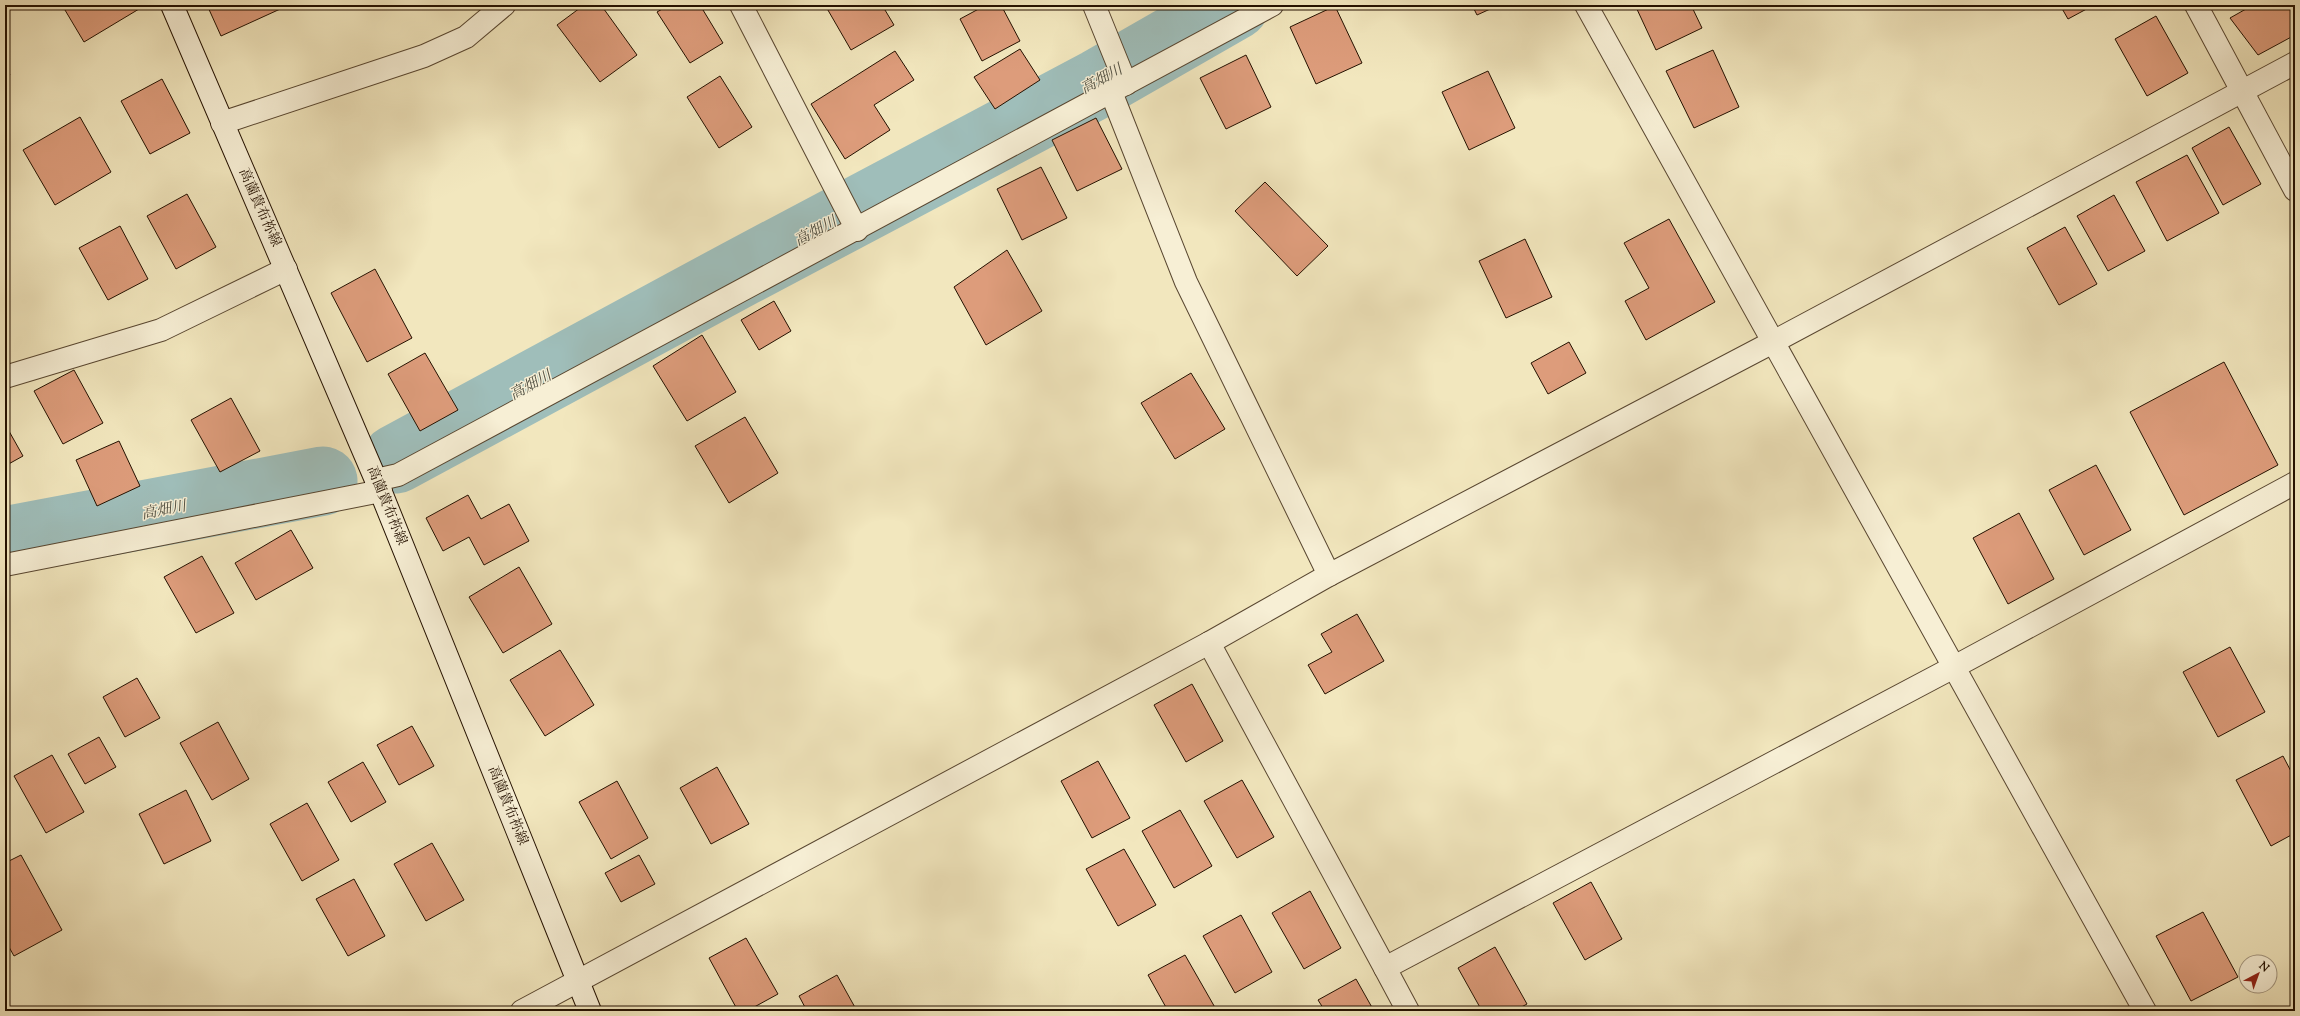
<svg xmlns="http://www.w3.org/2000/svg" width="2300" height="1016" font-family="'Sorts Mill Goudy','Noto Serif JP',serif">
	<style>
		.lines { fill: none; stroke-linecap: round; stroke-linejoin: round }
		.river { stroke: #9fbeba; stroke-width: 69 }
		.building { fill: #dd9c7b; stroke: #241100 }
		.minor-casing { stroke: #584630; stroke-width: 24 }
		.secondary-casing { stroke: #241100; stroke-width: 24 }
		.minor { stroke: #f7efd5; stroke-width: 22 }
		.secondary { stroke: #f7efd5; stroke-width: 22 }
		.labels { text-anchor: middle; dominant-baseline: central; stroke-width: 3; stroke-linejoin: round; paint-order: stroke }
		.street-label { font-size: 14px; fill: #241100; stroke: #f7efd5 }
		.water-label { font-size: 15px; font-style: italic; fill: #4f4e41; stroke: #f7efd5 }
	</style>
	<rect width="100%" height="100%" fill="#f2e7be"/>
	<filter id="stains"><feTurbulence type="fractalNoise" baseFrequency=".005" numOctaves="4"/><feColorMatrix values="0 0 0 0 .2 0 0 0 0 .09 0 0 0 0 .02 0 0 0 .5 -.17"/></filter>
	<radialGradient id="worn" r=".72"><stop offset=".6" stop-color="#630" stop-opacity="0"/><stop offset="1" stop-color="#630" stop-opacity=".3"/></radialGradient>
	<g class="lines">
		<g class="river">
			<path d="M396 459 742 272 1099 83 1235 5"/>
			<path d="M5 541 323 481"/>
		</g>
	</g>
	<g class="building">
		<path d="M62 5H137L139 9 84 42Z"/>
		<path d="M207 5H289L221 36Z"/>
		<path d="M584 5H601L637 55 600 82 557 25Z"/>
		<path d="M669 5H700L723 43 690 63 657 12Z"/>
		<path d="M825 5H882L894 25 851 50Z"/>
		<path d="M986 5H1001L1020 41 982 61 960 19Z"/>
		<path d="M1472 5H1499L1477 15Z"/>
		<path d="M1635 5H1691L1702 28 1656 50Z"/>
		<path d="M2060 5H2094L2068 19Z"/>
		<path d="M2253 5H2295V35L2258 55 2230 18Z"/>
		<path d="M1335 6 1362 63 1316 84 1290 27Z"/>
		<path d="M2156 16 2188 73 2147 96 2115 39Z"/>
		<path d="M1020 49 1040 80 995 109 974 77Z"/>
		<path d="M1713 50 1739 107 1694 128 1666 71Z"/>
		<path d="M895 51 914 80 874 105 890 130 845 159 811 104Z"/>
		<path d="M1246 55 1271 107 1226 129 1200 78Z"/>
		<path d="M5 67 10 75 5 78Z"/>
		<path d="M1488 71 1515 128 1469 150 1442 92Z"/>
		<path d="M720 76 752 127 719 148 687 97Z"/>
		<path d="M162 79 190 133 150 154 121 101Z"/>
		<path d="M80 117 111 172 55 205 23 150Z"/>
		<path d="M1096 118 1122 169 1077 191 1052 140Z"/>
		<path d="M2229 127 2261 184 2223 205 2192 148Z"/>
		<path d="M2187 155 2219 213 2167 241 2136 182Z"/>
		<path d="M1041 167 1067 218 1022 240 997 189Z"/>
		<path d="M1265 182 1328 246 1297 276 1235 211Z"/>
		<path d="M187 194 216 247 176 269 147 216Z"/>
		<path d="M2114 195 2145 251 2108 271 2077 216Z"/>
		<path d="M1669 219 1715 302 1646 340 1625 301 1649 288 1624 243Z"/>
		<path d="M120 226 148 279 108 300 79 248Z"/>
		<path d="M2065 227 2097 284 2059 305 2027 248Z"/>
		<path d="M1525 239 1552 297 1506 318 1479 261Z"/>
		<path d="M1007 250 1042 311 986 345 954 287Z"/>
		<path d="M375 269 412 338 367 362 331 293Z"/>
		<path d="M774 301 791 331 759 350 741 320Z"/>
		<path d="M702 335 736 392 687 421 653 366Z"/>
		<path d="M1569 342 1586 373 1548 394 1531 363Z"/>
		<path d="M425 353 458 410 420 431 388 374Z"/>
		<path d="M2224 362 2278 465 2184 515 2130 412Z"/>
		<path d="M74 370 103 423 63 444 34 391Z"/>
		<path d="M1191 373 1225 429 1175 459 1141 403Z"/>
		<path d="M231 398 260 451 220 472 191 420Z"/>
		<path d="M745 417 778 473 729 503 695 446Z"/>
		<path d="M5 424 23 456 5 466Z"/>
		<path d="M119 441 140 486 97 506 76 460Z"/>
		<path d="M2096 465 2131 530 2084 555 2049 490Z"/>
		<path d="M468 495 481 519 509 504 529 541 484 565 469 537 443 551 426 518Z"/>
		<path d="M2019 513 2054 579 2008 604 1973 538Z"/>
		<path d="M291 530 313 568 256 600 235 563Z"/>
		<path d="M202 556 234 613 196 633 164 577Z"/>
		<path d="M519 567 552 624 503 653 469 597Z"/>
		<path d="M1357 614 1384 661 1325 694 1308 665 1332 652 1321 634Z"/>
		<path d="M2230 647 2265 712 2218 737 2183 672Z"/>
		<path d="M560 650 594 705 545 736 510 680Z"/>
		<path d="M137 678 160 718 125 737 103 697Z"/>
		<path d="M1192 684 1223 741 1186 762 1154 705Z"/>
		<path d="M218 722 249 779 212 800 180 743Z"/>
		<path d="M412 726 434 766 399 785 377 745Z"/>
		<path d="M99 737 116 767 85 784 68 754Z"/>
		<path d="M52 755 84 812 46 833 14 776Z"/>
		<path d="M2283 756 2295 779V833L2271 846 2236 780Z"/>
		<path d="M1098 761 1130 818 1092 838 1061 781Z"/>
		<path d="M363 762 386 802 351 822 328 782Z"/>
		<path d="M717 767 749 824 711 844 680 788Z"/>
		<path d="M1242 780 1274 837 1237 858 1204 801Z"/>
		<path d="M617 781 648 838 611 859 579 802Z"/>
		<path d="M186 790 211 841 164 864 139 814Z"/>
		<path d="M307 803 339 860 302 881 270 824Z"/>
		<path d="M1180 810 1212 866 1174 888 1142 831Z"/>
		<path d="M432 843 464 900 426 921 394 864Z"/>
		<path d="M1124 849 1156 905 1118 926 1086 869Z"/>
		<path d="M21 855 62 930 14 956 5 940V863Z"/>
		<path d="M639 855 655 884 621 902 605 873Z"/>
		<path d="M354 879 385 936 348 956 316 899Z"/>
		<path d="M1591 882 1622 939 1585 960 1553 903Z"/>
		<path d="M1310 891 1341 948 1304 969 1272 913Z"/>
		<path d="M2203 912 2238 977 2191 1001 2156 936Z"/>
		<path d="M1241 915 1272 972 1235 993 1203 936Z"/>
		<path d="M746 938 778 994 747 1011H738L709 958Z"/>
		<path d="M1495 947 1527 1004 1514 1011H1482L1458 968Z"/>
		<path d="M1185 955 1217 1011H1168L1148 975Z"/>
		<path d="M837 975 857 1011H807L799 996Z"/>
		<path d="M1356 979 1374 1011H1325L1318 1000Z"/>
	</g>
	<g class="lines">
		<defs>
			<g id="minor">
				<path d="M741 5 857 230"/>
				<path d="M1094 5 1126 84"/>
				<path d="M1586 5 2145 1011"/>
				<path d="M2196 5 2295 190"/>
				<path d="M1111 92 1186 282 1329 575"/>
				<path d="M222 123 424 56 466 37 504 5"/>
				<path d="M5 377 161 330 286 269"/>
				<path d="M376 480 398 475 1272 5"/>
				<path d="M5 565 381 491"/>
				<path d="M1209 643 1385 968"/>
				<path d="M522 1011 1209 643 1329 575 1773 342 2295 63"/>
				<path d="M1408 1011 1385 968 1954 667 2295 483"/>
			</g>
			<path id="secondary" d="M172 5 376 480 590 1011"/>
		</defs>
		<use href="#minor" class="minor-casing"/>
		<use href="#secondary" class="secondary-casing"/>
		<use href="#minor" class="minor"/>
		<use href="#secondary" class="secondary"/>
	</g>
	<g class="labels">
		<g class="street-label">
			<text transform="translate(259 208) rotate(66)">高薗貴布祢線</text>
			<text transform="translate(386 506) rotate(68)">高薗貴布祢線</text>
			<text transform="translate(507 806) rotate(68)">高薗貴布祢線</text>
		</g>
		<g class="water-label">
			<text transform="translate(1102 80) rotate(-29)">高畑川</text>
			<text transform="translate(816 232) rotate(-28)">高畑川</text>
			<text transform="translate(531 386) rotate(-29)">高畑川</text>
			<text transform="translate(164 511) rotate(-11)">高畑川</text>
		</g>
	</g>
	<rect width="2300" height="1016" fill="none" stroke="#f2e7be" stroke-width="20"/>
	<rect x="6" y="6" width="2288" height="1004" fill="none" stroke="#241100" stroke-width="2"/>
	<rect x="10" y="10" width="2280" height="996" fill="none" stroke="#241100"/>
	<g transform="translate(2258 974) rotate(41)"><circle r="19" fill="#f7efd5" stroke="#a39680"/>
	<path d="M0-3L7 15L0 10L-7 15Z" fill="#8f2418"/>
	<text y="-6" font-size="11" font-weight="bold" text-anchor="middle" fill="#241100">N</text>
	</g>
	<rect width="100%" height="100%" filter="url(#stains)"/>
	<rect width="100%" height="100%" fill="url(#worn)"/>
</svg>
